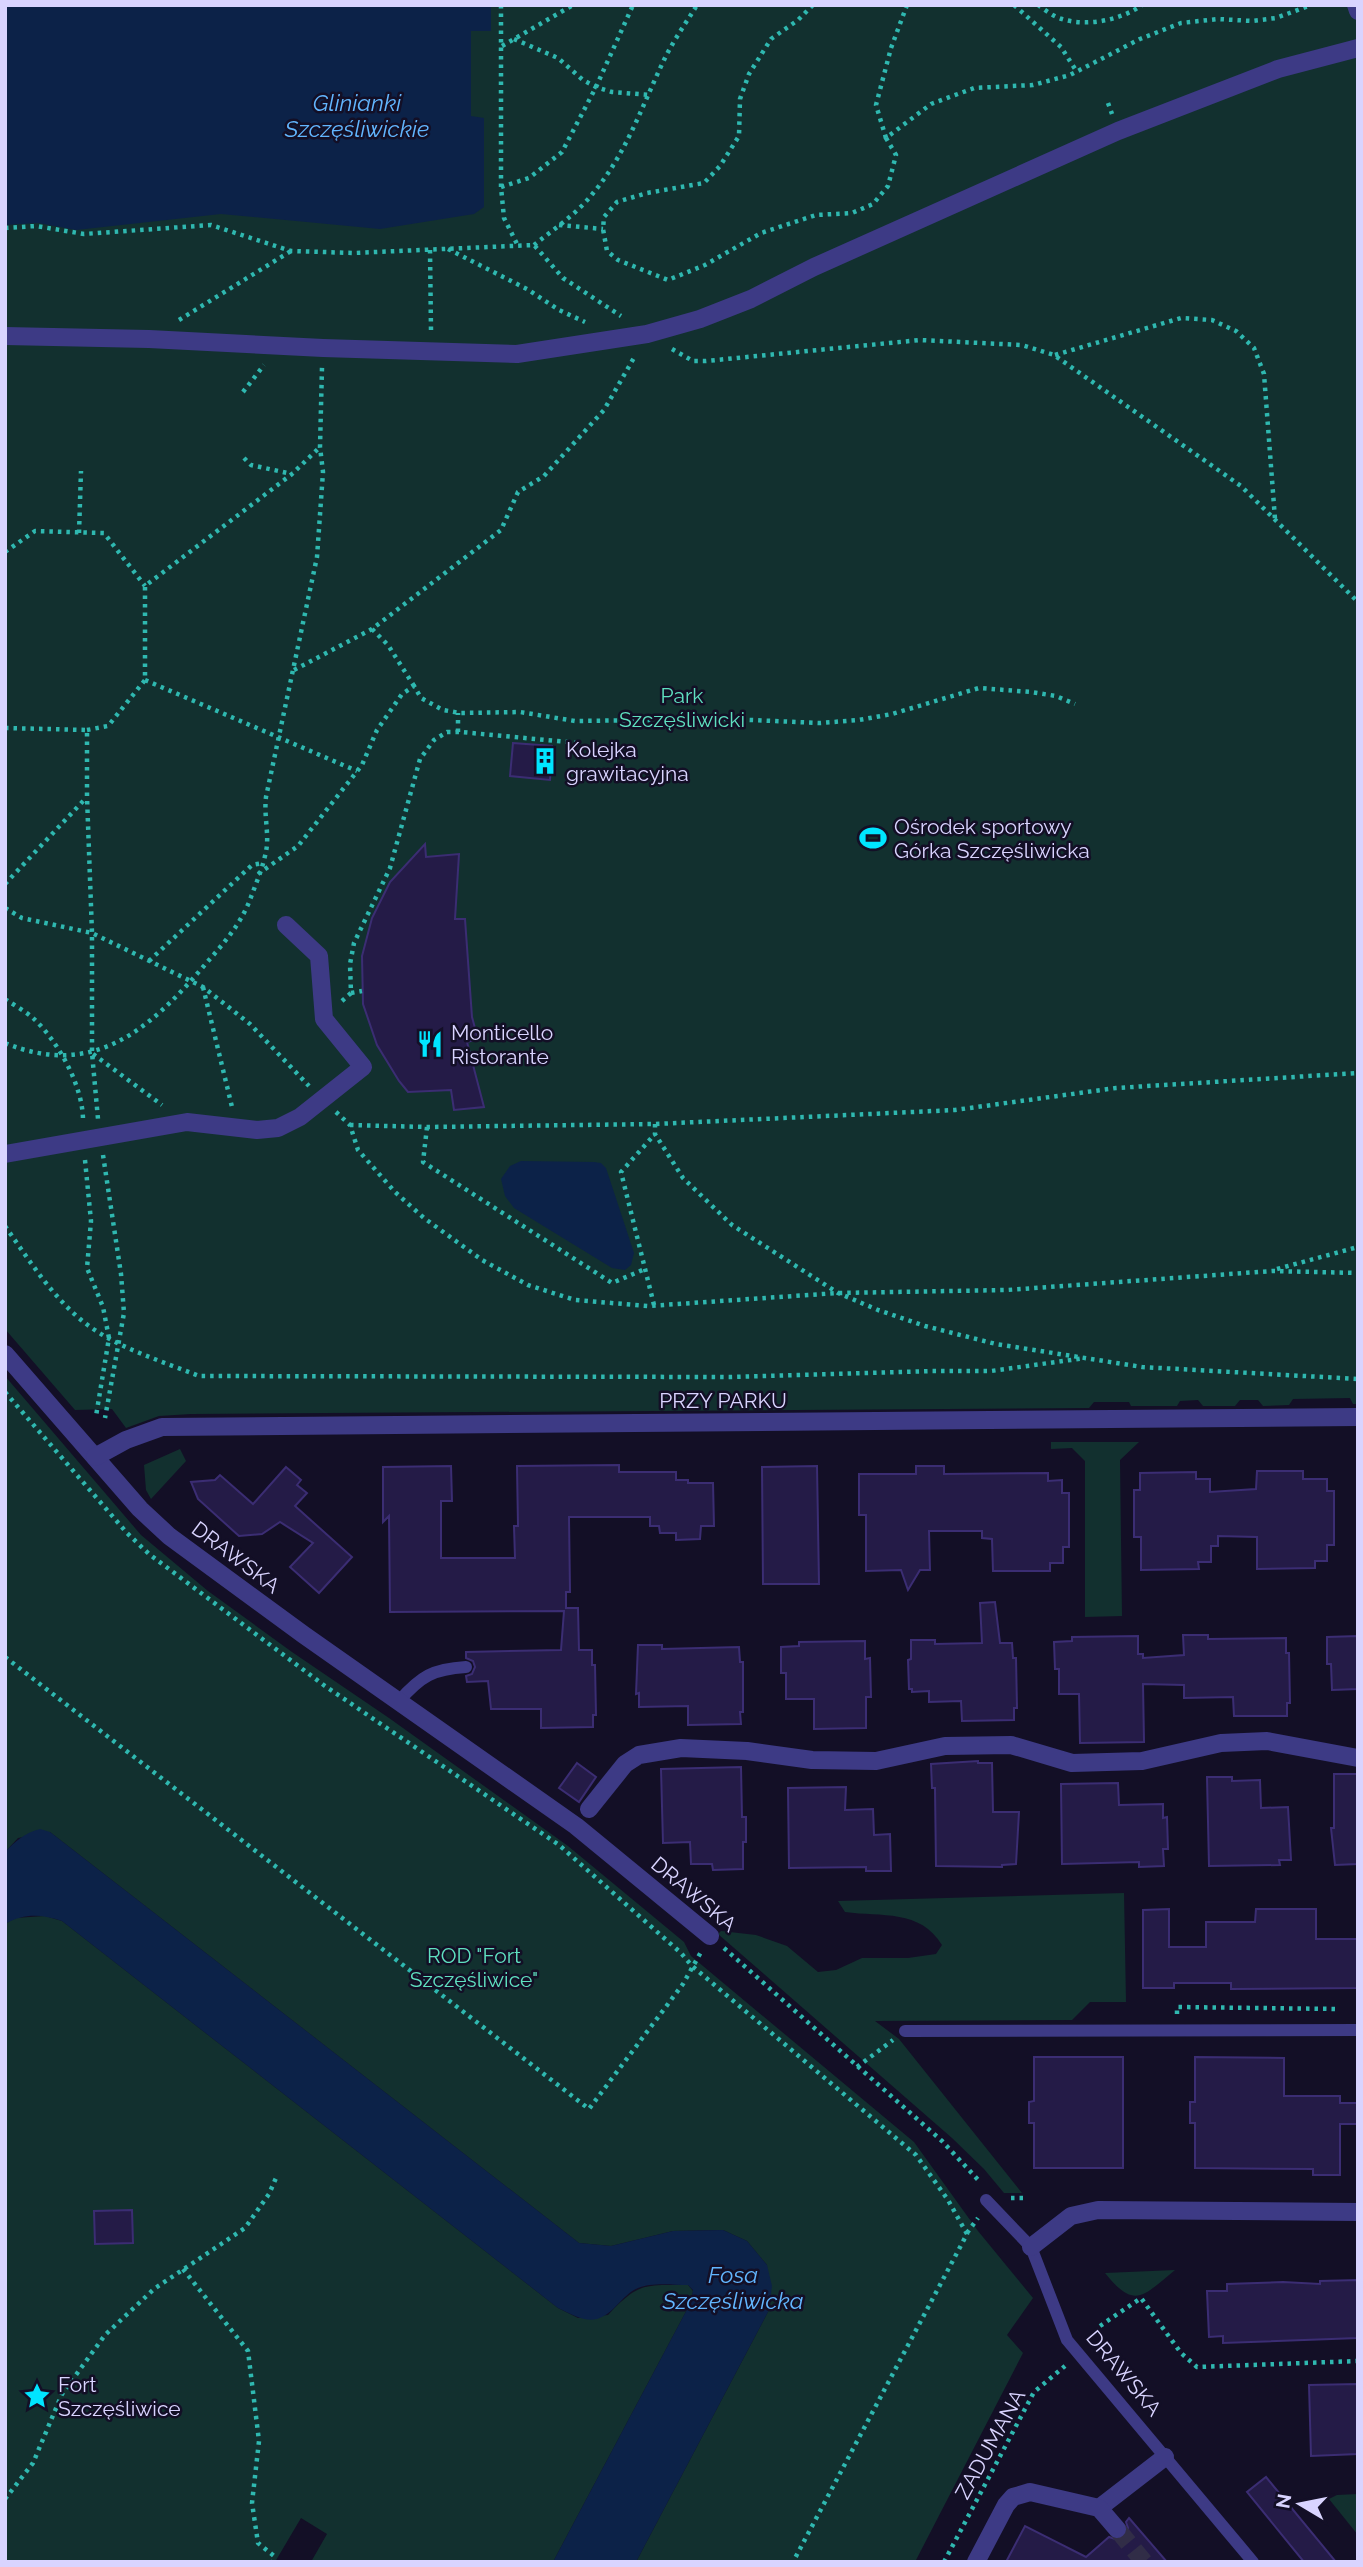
<svg xmlns="http://www.w3.org/2000/svg" width="1363" height="2567" font-family="Raleway,sans-serif">
	<style>
		.green { fill: #12302f }
		.water { fill: #0c2248 }
		.building { fill: #241b47; stroke: #3b2d73; stroke-width: 2 }
		.lines { fill: none; stroke-linecap: round; stroke-linejoin: round }
		.street-tunnel { stroke: #312d47; stroke-width: 18; stroke-dasharray: 18 9; stroke-linecap: butt }
		.path { stroke: #2fb8b0; stroke-width: 4.5; stroke-dasharray: 3.5 5; stroke-linecap: butt }
		.lane { stroke: #3d3a85; stroke-width: 12 }
		.street { stroke: #3d3a85; stroke-width: 18 }
		.labels { text-anchor: middle; dominant-baseline: central; stroke-width: 5; stroke-linejoin: round; paint-order: stroke }
		.park-label { font-size: 21px; fill: #5fe0c0; stroke: #130f26 }
		.poi-label { font-size: 21px; fill: #d9d4ff; stroke: #130f26; text-anchor: start }
		.street-label { font-size: 21px; fill: #d9d4ff; stroke: #130f26 }
		.water-label { font-size: 23px; font-style: italic; fill: #62b6ff; stroke: #130f26 }
	</style>
	<rect width="100%" height="100%" fill="#130f26"/>
	<g class="green">
		<path d="M5 5H1358V1404H1353L1350 1398 1293 1399 1289 1405 1263 1406 1258 1400H1240L1235 1406H1203L1198 1400 1180 1401 1177 1406H1131L1129 1402H1094L1089 1408 191 1414 159 1416 126 1428 112 1409 75 1410 5 1329Z"/>
		<path d="M5 1376 141 1535 208 1591 292 1652 389 1718 568 1846 684 1942 691 1956 914 2142 978 2231 1033 2298 1007 2335 1023 2353 915 2562H636L769 2310 767 2265 747 2241 723 2230 673 2231 611 2246 579 2243 50 1832 18 1838 5 1852Z"/>
		<path d="M1051 1442H1139L1120 1460 1122 1616 1085 1617V1461L1072 1448 1051 1449Z"/>
		<path d="M180 1449 186 1461 151 1499 146 1490 144 1465Z"/>
		<path d="M1124 1893 1126 2002H1090L1072 2020 875 2021 899 2039 1022 2193H1004L984 2169 952 2138 718 1934 721 1931 756 1935 787 1946 818 1972 836 1970 862 1958H908L936 1954 942 1945C920 1909 882 1917 845 1912L838 1901Z"/>
		<path d="M45 1916 62 1921 558 2308 578 2318 608 2315C639 2282 644 2285 688 2285L693 2291 691 2302 553 2562H311L327 2534 301 2518 275 2562H5V1924L15 1918Z"/>
		<path d="M1175 2270C1144 2295 1135 2311 1105 2273Z"/>
		<path d="M1358 2494V2535L1329 2499 1337 2495Z"/>
	</g>
	<g class="water">
		<path d="M5 5H491V31H471V116L484 118V207L474 214 380 229 221 214 76 230 38 223 5 225Z"/>
		<path d="M521 1161 594 1162 601 1163 606 1168 634 1253 631 1265 625 1270 612 1268 514 1208 505 1196 501 1179 510 1166Z"/>
		<path d="M40 1829 50 1832 579 2243 611 2246 673 2231 723 2230 747 2241 767 2265 772 2286 769 2310 636 2562H553L691 2302 693 2290 688 2285C673 2285 652 2282 638 2288 629 2292 624 2298 617 2305 596 2328 583 2320 558 2308L62 1921C42 1914 24 1913 5 1924V1852C16 1841 24 1833 40 1829Z"/>
	</g>
	<g class="building">
		<path d="M513 743 552 746 550 780 510 776Z"/>
		<path d="M425 844 426 857 459 854 455 919H465L472 1017 478 1039 467 1042 484 1107 454 1110 451 1090 408 1092 399 1081 377 1045 363 1004 362 956 372 918 390 882Z"/>
		<path d="M619 1465V1472H676V1480H688V1483H713L714 1526H701L700 1539 676 1540V1533H660L659 1526H650V1517H569L570 1592H566V1608H578L579 1650H592V1665H595L596 1715H593V1727L541 1728V1709H491L488 1681 467 1682 466 1676 472 1674 475 1667 473 1661 466 1658V1652L561 1650 564 1611 390 1612 389 1516 383 1522V1467L451 1466 452 1501H441V1558H515L514 1526H518L517 1466Z"/>
		<path d="M817 1466 819 1584H763L762 1467Z"/>
		<path d="M916 1466H944V1474L1048 1473V1481L1062 1480V1493H1069V1547H1063V1563H1050V1571H993L992 1539 982 1538V1531H929L930 1570H920L908 1590 901 1570 866 1571V1515H859V1474H916Z"/>
		<path d="M286 1467 301 1480 297 1485 307 1493 295 1506 352 1557 319 1593 290 1567 313 1543 280 1522 262 1534 239 1536 198 1499 191 1482 215 1480 220 1475 253 1504Z"/>
		<path d="M1257 1471H1303V1479H1327V1491H1334V1545H1327V1561H1315V1568L1257 1569V1537L1218 1536V1546H1211V1562H1198L1199 1569 1141 1570V1537H1134V1490H1140V1473L1196 1472V1479H1210V1492L1256 1489Z"/>
		<path d="M995 1602 1000 1643H1012L1013 1658H1016L1017 1708H1014V1720L962 1721 961 1701 929 1702V1691L912 1692V1689H909L908 1660 911 1659V1640H935V1644L982 1643 980 1603Z"/>
		<path d="M1183 1635H1208V1639L1286 1638V1653H1289L1290 1703H1287V1716H1234L1233 1697 1184 1698V1685L1143 1684 1144 1742 1080 1743 1079 1694H1059V1669H1055L1054 1642 1072 1641V1637L1138 1636V1654H1143V1658L1184 1655Z"/>
		<path d="M1358 1636V1689L1332 1690 1331 1664H1327V1637Z"/>
		<path d="M865 1641V1659L870 1658 871 1697H866V1728L814 1729V1699H786V1673H781V1647L799 1646V1642Z"/>
		<path d="M638 1645H662V1649L739 1647 740 1662H743V1712H740L741 1724 688 1725V1706L639 1707V1693L636 1694Z"/>
		<path d="M978 1761V1763H992L993 1812H1019L1016 1864 1002 1865V1867L936 1866 935 1788H932L931 1764Z"/>
		<path d="M577 1763 596 1777 579 1802 559 1788Z"/>
		<path d="M741 1767 742 1817H746V1842H743V1869L713 1870 712 1864H691L690 1842 663 1843 661 1769Z"/>
		<path d="M1334 1774H1358V1864L1335 1865 1331 1828H1334Z"/>
		<path d="M1207 1777H1232V1781L1260 1780 1261 1808 1288 1807 1291 1860H1279L1280 1865 1209 1866Z"/>
		<path d="M1118 1783 1119 1805 1163 1804V1818L1167 1817 1168 1849H1163L1164 1866 1139 1867V1862L1062 1864 1061 1784Z"/>
		<path d="M846 1787 845 1810 873 1809 874 1835 890 1834 891 1871H866V1867L789 1868 788 1788Z"/>
		<path d="M1169 1909V1947H1206V1922H1255L1256 1909H1316V1939H1358V1988L1231 1989V1983H1174V1988H1143V1910Z"/>
		<path d="M1034 2057H1123V2168H1034V2123H1029V2102L1034 2101Z"/>
		<path d="M1195 2057 1284 2058V2096H1340V2103H1358V2124H1340V2175H1313V2169L1195 2168V2123H1190V2102H1195Z"/>
		<path d="M132 2210 133 2243 95 2244 94 2211Z"/>
		<path d="M1358 2280V2338L1223 2343V2336L1209 2337 1207 2291H1227V2284L1283 2282 1320 2284V2281Z"/>
		<path d="M1358 2384V2454L1311 2456 1309 2385Z"/>
		<path d="M1266 2477 1336 2562H1304L1247 2492Z"/>
		<path d="M1129 2518 1167 2562H1006L1025 2526 1086 2557 1109 2537 1118 2540 1125 2537 1128 2528 1126 2522Z"/>
	</g>
	<g class="lines">
		<path class="street-tunnel" d="M1117 2529 1144 2562"/>
		<g class="path">
			<path d="M501 5V187L504 218 518 246"/>
			<path d="M813 5 798 20 771 39 749 74 740 99 739 136 720 166 704 183 647 193 617 202 604 217 603 229 607 251 618 260 668 280 705 265 761 233 816 215 852 213 873 204 888 186 896 155 886 138 931 104 974 88 1033 85 1070 75 1140 39 1181 23 1218 19 1252 21 1276 18 1311 5"/>
			<path d="M1014 5 1061 47 1077 72"/>
			<path d="M1038 5C1045 10 1054 17 1062 19 1087 27 1121 20 1142 5"/>
			<path d="M514 39 558 58 583 80 596 87 612 92 650 95"/>
			<path d="M502 46 573 5"/>
			<path d="M1108 103 1112 114"/>
			<path d="M886 138 876 105 891 48 907 5"/>
			<path d="M501 187 529 178 562 152 596 87 633 5"/>
			<path d="M559 225 603 229"/>
			<path d="M5 228 36 226 84 234 211 225 291 251 354 253 534 245 563 278 621 316"/>
			<path d="M534 245C554 229 578 213 594 192 627 152 642 106 664 60 673 41 686 23 697 5"/>
			<path d="M448 249 527 289 559 310 585 322"/>
			<path d="M430 250 431 330"/>
			<path d="M179 320 291 251"/>
			<path d="M672 349 693 361H706L920 340 1022 345 1054 355 1241 486 1358 602"/>
			<path d="M1055 355 1181 318 1212 320 1236 331 1254 348 1264 374 1275 519"/>
			<path d="M243 392 264 365"/>
			<path d="M244 458 251 465 292 474"/>
			<path d="M79 533 81 471"/>
			<path d="M5 552 35 531 104 533 145 586"/>
			<path d="M372 629 388 645 414 686"/>
			<path d="M294 670 372 629 501 530 518 492 544 476 604 410 635 356"/>
			<path d="M145 680 357 771"/>
			<path d="M5 728 87 730V797L92 933V1053L98 1119"/>
			<path d="M87 730 108 726 145 680V586L292 474 319 448"/>
			<path d="M458 732V713"/>
			<path d="M258 874 298 846 362 765 377 730 402 694 414 686 421 698 443 710 460 713 520 712 575 721 728 719 820 723 859 720 892 714 979 688 1031 692 1056 696 1075 704"/>
			<path d="M5 884 86 798"/>
			<path d="M5 908 22 918 92 933 203 987 250 1024 309 1086"/>
			<path d="M149 961 252 865 263 863"/>
			<path d="M203 987 232 1107"/>
			<path d="M351 993 362 991"/>
			<path d="M5 999C14 1005 25 1011 33 1018 58 1041 83 1086 83 1120"/>
			<path d="M342 1001 351 993 350 964 354 943 390 868 420 759 434 740 447 732H461L578 743"/>
			<path d="M5 1043C93 1079 149 1030 203 967 222 945 241 925 251 897 257 881 265 862 267 845 268 829 264 813 266 797L317 557 323 472 320 447 322 367"/>
			<path d="M93 1054 162 1105"/>
			<path d="M336 1112 350 1125 358 1150 395 1192 424 1218 482 1260 528 1285 575 1300 648 1306 838 1293 1007 1290 1272 1271 1358 1273"/>
			<path d="M655 1124V1134L683 1178 732 1225 838 1293 878 1310 925 1326 996 1344 1142 1367 1358 1379"/>
			<path d="M350 1125 427 1127 655 1124 955 1110 1116 1088 1358 1073"/>
			<path d="M427 1127 423 1162 612 1283 645 1269"/>
			<path d="M103 1155 121 1274 124 1313 105 1418"/>
			<path d="M85 1160 91 1221 87 1268 103 1307 109 1338 96 1416"/>
			<path d="M5 1226C29 1260 53 1298 85 1323 117 1348 162 1361 199 1376L730 1377 932 1371H991L1085 1358"/>
			<path d="M1277 1269 1358 1247"/>
			<path d="M654 1305 621 1172 655 1134"/>
			<path d="M5 1392 127 1533 149 1554 325 1686 559 1845 681 1953 692 1966 916 2155 948 2200 967 2234 793 2562"/>
			<path d="M5 1657 589 2109 683 1984 701 1952"/>
			<path d="M724 1948 942 2141 981 2183"/>
			<path d="M1177 2014V2007L1339 2009"/>
			<path d="M857 2067 893 2040"/>
			<path d="M1011 2198H1025"/>
			<path d="M967 2233 978 2218"/>
			<path d="M183 2269 248 2351 259 2441 252 2503 258 2543 274 2556 273 2562"/>
			<path d="M1100 2326 1141 2298 1181 2353 1197 2367 1358 2361"/>
			<path d="M5 2499 33 2463 62 2394 105 2335 154 2289 245 2228 269 2194 276 2178"/>
			<path d="M944 2562 1034 2392 1065 2366"/>
		</g>
		<g class="lane">
			<path d="M399 1701C421 1676 433 1669 466 1667"/>
			<path d="M905 2031 1358 2030"/>
			<path d="M986 2200 1031 2247 1067 2340 1253 2562"/>
		</g>
		<g class="street">
			<path d="M1356 5 1358 11"/>
			<path d="M5 336 149 339 323 348 517 354 647 334 700 319 751 299 814 267 1118 131 1278 69 1358 48"/>
			<path d="M5 1154 187 1122 257 1130 278 1128 300 1117 363 1067 324 1019 319 956 286 925"/>
			<path d="M5 1354 140 1509 169 1536 304 1635 576 1826 710 1936"/>
			<path d="M95 1457 126 1440 162 1427 1358 1417"/>
			<path d="M589 1809 625 1764 639 1755 681 1748 747 1751 812 1760 876 1761 945 1746 1011 1745 1072 1763 1142 1761 1221 1743 1267 1741 1358 1758"/>
			<path d="M1031 2247 1071 2216 1098 2210 1358 2212"/>
			<path d="M1099 2508 1165 2457"/>
			<path d="M976 2562 1006 2505 1013 2497 1030 2492 1099 2508 1117 2529"/>
		</g>
	</g>
	<defs>
		<symbol id="building-bare" viewBox="-9 -9 18 18"><path d="M-4-6H4V6H1V3H-1V6H-4ZM-2.5-4.3h1.7v1.8h-1.7ZM.8-4.3h1.7v1.8H.8ZM-2.5-1h1.7V.8h-1.7ZM.8-1h1.7V.8H.8Z" fill="#00e5ff" stroke="#130f26" stroke-width="2.5" paint-order="stroke"/></symbol>
		<symbol id="stadium-bare" viewBox="-9 -9 18 18"><path d="M0-5a6.5 5 0 1 0 0 10a6.5 5 0 1 0 0-10ZM-3.5-1.8h7v3.6h-7Z" fill="#00e5ff" stroke="#130f26" stroke-width="2.5" paint-order="stroke"/></symbol>
		<symbol id="restaurant-bare" viewBox="-9 -9 18 18"><path d="M-5-6h1v4h1v-4h1v4h1v-4h1v5L-1.5 .5V6h-2V.5L-5-1ZM5-6V6H3V1.5H1.5Q1.5-4 5-6Z" fill="#00e5ff" stroke="#130f26" stroke-width="2.5" paint-order="stroke"/></symbol>
		<symbol id="sight-bare" viewBox="-9 -9 18 18"><path d="M0-6L1.8-2.2L6-1.7L2.9 1.2L3.7 5.4L0 3.3L-3.7 5.4L-2.9 1.2L-6-1.7L-1.8-2.2Z" fill="#00e5ff" stroke="#130f26" stroke-width="2.5" paint-order="stroke"/></symbol>
	</defs>
	<g fill-rule="evenodd">
		<use href="#building-bare" x="526" y="742" width="38" height="38"/>
		<use href="#stadium-bare" x="854" y="819" width="38" height="38"/>
		<use href="#restaurant-bare" x="411" y="1025" width="38" height="38"/>
		<use href="#sight-bare" x="18" y="2377" width="38" height="38"/>
	</g>
	<g class="labels">
		<g class="park-label">
			<text x="682" y="695">Park<tspan x="682" dy="24">Szczęśliwicki</tspan></text>
			<text x="474" y="1955">ROD "Fort<tspan x="474" dy="24">Szczęśliwice"</tspan></text>
		</g>
		<g class="poi-label">
			<text x="566" y="749">Kolejka<tspan x="566" dy="24">grawitacyjna</tspan></text>
			<text x="894" y="826">Ośrodek sportowy<tspan x="894" dy="24">Górka Szczęśliwicka</tspan></text>
			<text x="451" y="1032">Monticello<tspan x="451" dy="24">Ristorante</tspan></text>
			<text x="58" y="2384">Fort<tspan x="58" dy="24">Szczęśliwice</tspan></text>
		</g>
		<g class="street-label">
			<text x="723" y="1400">PRZY PARKU</text>
			<text transform="translate(236 1557) rotate(37)">DRAWSKA</text>
			<text transform="translate(694 1894) rotate(40)">DRAWSKA</text>
			<text transform="translate(1124 2373) rotate(50)">DRAWSKA</text>
			<text transform="translate(990 2444) rotate(-61)">ZADUMANA</text>
		</g>
		<g class="water-label">
			<text x="357" y="102">Glinianki<tspan x="357" dy="26">Szczęśliwickie</tspan></text>
			<text x="733" y="2274">Fosa<tspan x="733" dy="26">Szczęśliwicka</tspan></text>
		</g>
	</g>
	<rect width="1363" height="2567" fill="none" stroke="#d9d4ff" stroke-width="14"/>
	<g transform="translate(1300 2504) rotate(280)" stroke="#130f26" stroke-width="5" paint-order="stroke">
	<path d="M0-5L12 26L0 18L-12 26Z" fill="#d9d4ff"/>
	<text y="-10" font-size="19" font-weight="bold" text-anchor="middle" fill="#d9d4ff">N</text>
	</g>
</svg>
